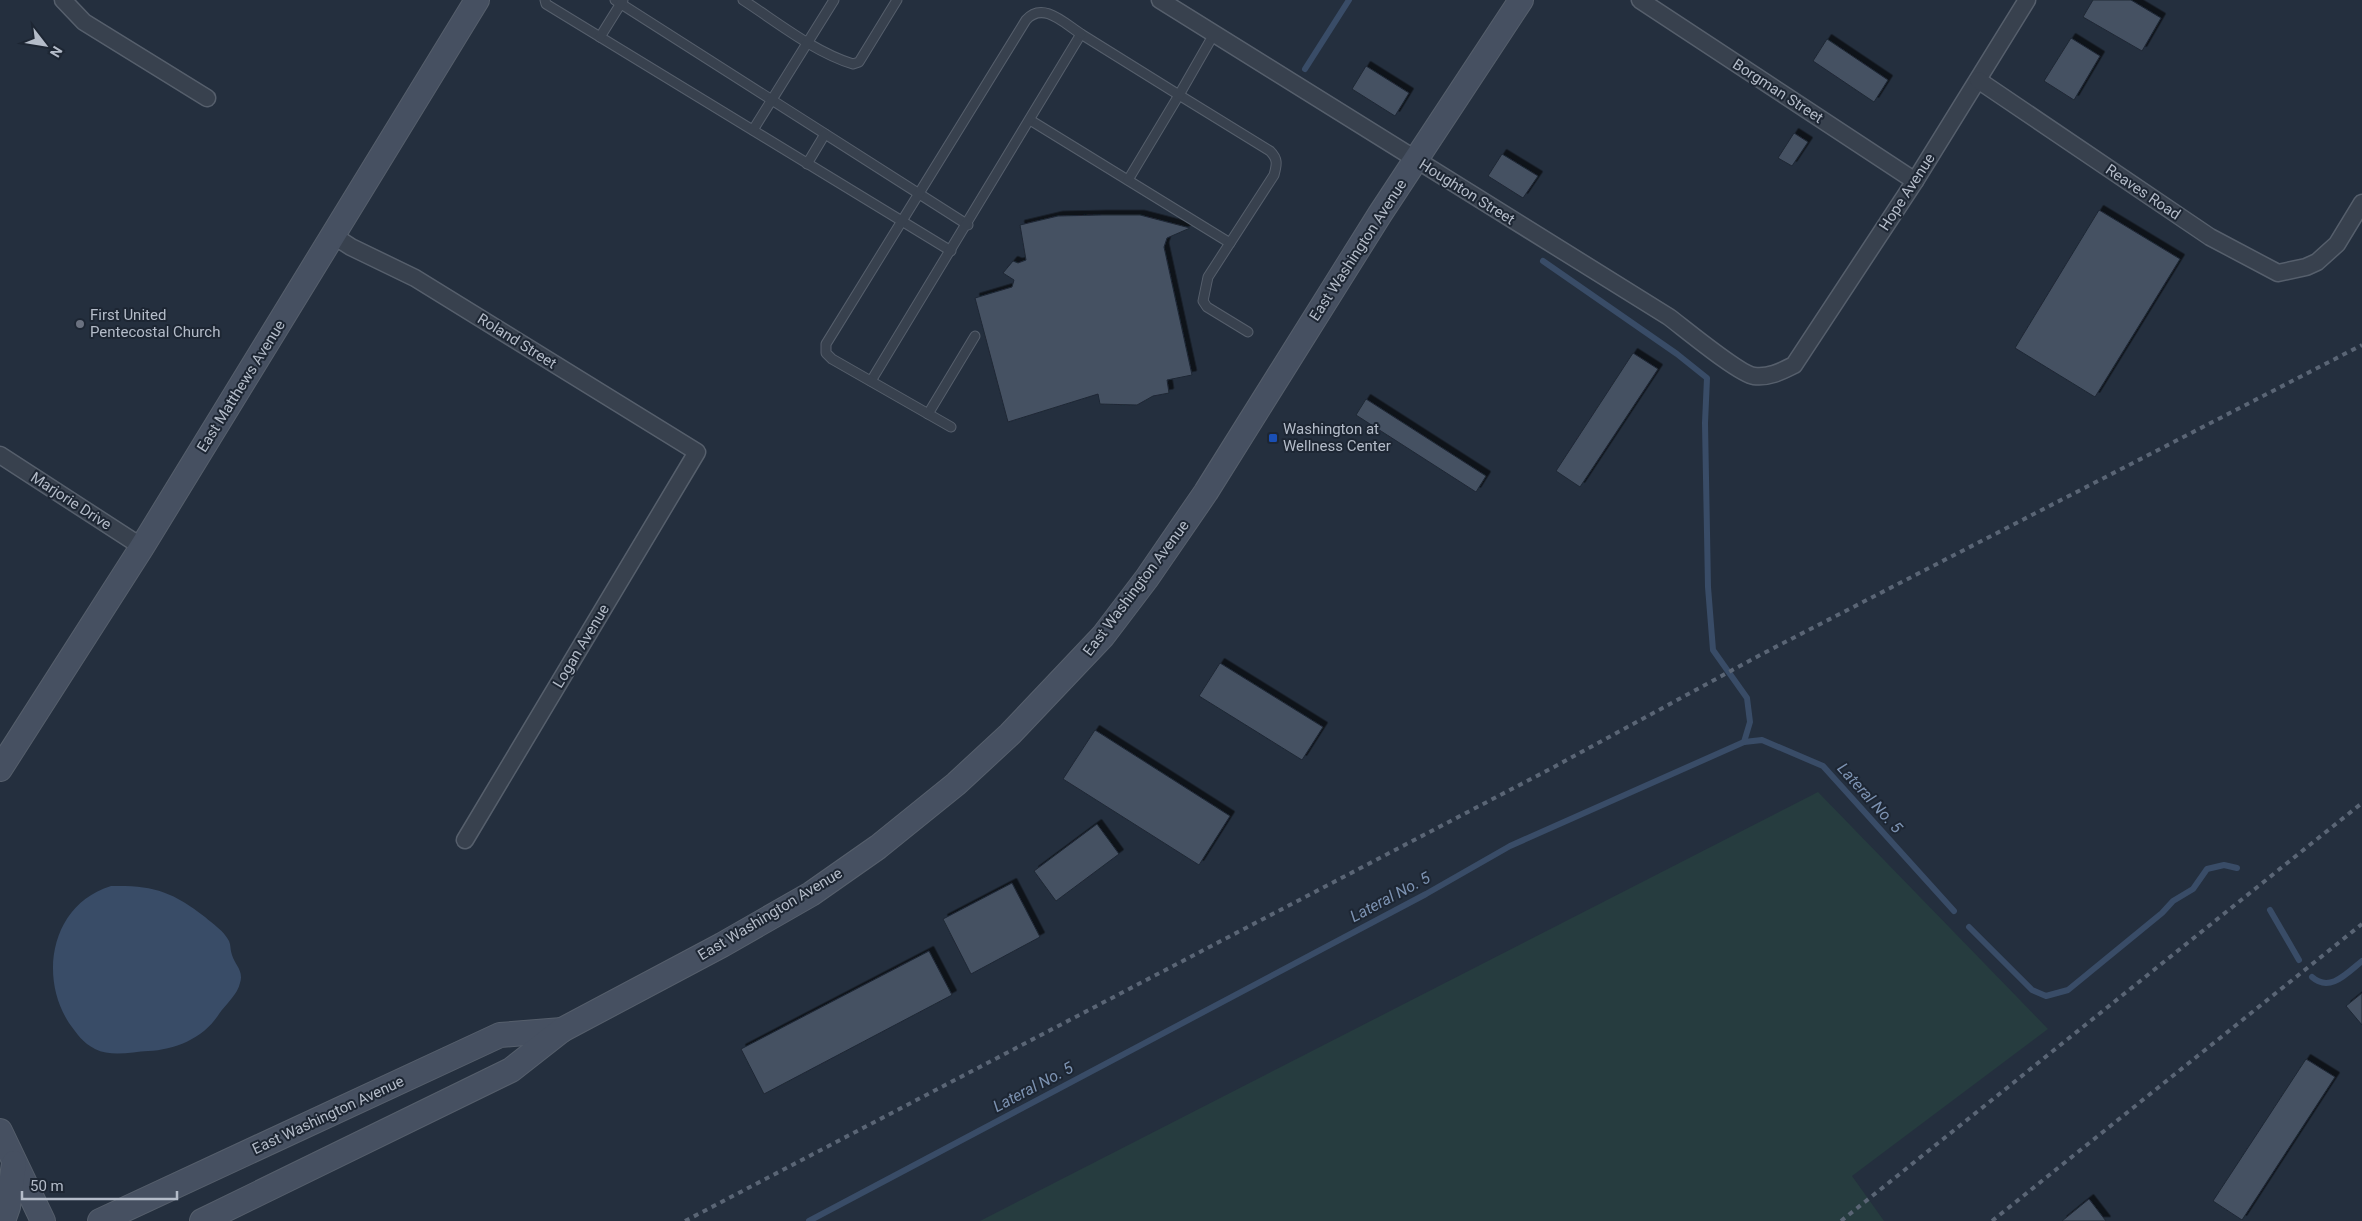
<svg xmlns="http://www.w3.org/2000/svg" width="2362" height="1221" font-family="Roboto,sans-serif">
	<style>
		.green { fill: #263c3f }
		.water { fill: #394c67 }
		.lines { fill: none; stroke-linecap: round; stroke-linejoin: round }
		.stream { stroke: #394c67; stroke-width: 6 }
		.building { fill: #455162; stroke: #1f2835; filter: url(#shadow) }
		.lane-casing { stroke: #565f6c; stroke-width: 11 }
		.street-casing { stroke: #565f6c; stroke-width: 19 }
		.secondary-casing { stroke: #565f6c; stroke-width: 26 }
		.lane { stroke: #38414e; stroke-width: 9 }
		.street { stroke: #38414e; stroke-width: 16 }
		.secondary { stroke: #465061; stroke-width: 24 }
		.rail { stroke: #5a6575; stroke-width: 4; stroke-dasharray: 5 5; stroke-linecap: butt }
		.worship-dot { fill: #6b7280; stroke: #1d2633; stroke-width: 2 }
		.transit-dot { fill: #1a4fb4; stroke: #1d2633; stroke-width: 2 }
		.labels { text-anchor: middle; dominant-baseline: central; stroke-width: 4; stroke-linejoin: round; paint-order: stroke }
		.street-label { font-size: 15px; fill: #b4bcc9; stroke: #1d2633 }
		.poi-label { font-size: 15px; fill: #b4bcc9; stroke: #1d2633; text-anchor: start }
		.water-label { font-size: 16px; font-style: italic; fill: #7c92b1; stroke: #1d2633 }
	</style>
	<defs>
		<filter id="shadow"><feDropShadow dx="4.5" dy="-4.5" stdDeviation="0" flood-color="#0009"/></filter>
	</defs>
	<rect width="100%" height="100%" fill="#242f3e"/>
	<path class="green" d="M1818 792 2048 1029 1852 1176 1884 1221H980Z"/>
	<path class="water" d="M111 886C152 885 172 891 205 917 213 924 224 931 229 941 231 945 230 950 232 955 235 965 244 971 240 983 238 994 225 1005 219 1014 204 1038 175 1050 148 1051 132 1052 111 1057 95 1049 83 1043 77 1034 69 1023 38 975 52 904 111 886Z"/>
	<g class="lines">
		<g class="stream">
			<path d="M1305 69 1349 0"/>
			<path d="M1543 261 1677 354 1707 378 1705 423 1708 587 1713 650 1747 698 1750 722 1744 742"/>
			<path d="M2270 910 2299 960"/>
			<path d="M1969 927 2032 990 2046 996 2068 990 2162 913 2173 901 2193 889 2207 869 2224 865 2237 868"/>
			<path d="M2312 977C2330 993 2347 973 2362 961"/>
			<path d="M809 1221 1426 894 1510 846 1744 742 1762 740 1823 766 1954 911"/>
		</g>
	</g>
	<g class="building">
		<path d="M2093 0H2131L2161 18 2142 51 2083 17Z"/>
		<path d="M2071 38 2100 56 2074 100 2044 81Z"/>
		<path d="M1827 39 1888 80 1874 102 1813 61Z"/>
		<path d="M1366 66 1409 93 1395 116 1352 89Z"/>
		<path d="M1794 133 1808 142 1792 166 1778 158Z"/>
		<path d="M1502 154 1538 176 1523 198 1488 176Z"/>
		<path d="M2099 210 2180 259 2095 397 2015 348Z"/>
		<path d="M1102 215H1140L1190 228 1167 238 1164 247 1192 375 1167 380 1169 393 1153 396 1137 405 1100 404 1098 394 1008 422 975 298 1012 287 1014 280 1003 273 1013 261 1018 263 1026 260 1020 225 1058 216Z"/>
		<path d="M1633 353 1658 369 1580 487 1556 471Z"/>
		<path d="M1366 399 1486 476 1476 492 1356 415Z"/>
		<path d="M1220 663 1323 727 1302 760 1199 696Z"/>
		<path d="M1095 730 1230 816 1199 865 1063 779Z"/>
		<path d="M1097 824 1119 854 1056 901 1034 871Z"/>
		<path d="M1012 883 1040 937 971 974 943 919Z"/>
		<path d="M929 951 952 995 764 1094 741 1049Z"/>
		<path d="M2362 993V1025L2346 1006Z"/>
		<path d="M2306 1059 2335 1077 2242 1220 2213 1201Z"/>
		<path d="M2089 1199 2106 1221H2062Z"/>
	</g>
	<g class="lines">
		<defs>
			<g id="lane">
				<path d="M545 0 546 4 951 251"/>
				<path d="M615 0 968 225"/>
				<path d="M743 0C777 22 814 52 853 64L859 62 897 0"/>
				<path d="M600 37 623 0"/>
				<path d="M1030 120 1230 243"/>
				<path d="M753 130 834 0"/>
				<path d="M807 164 825 134"/>
				<path d="M1128 180 1179 95 1270 151C1278 159 1277 164 1274 175L1208 277 1203 301 1207 307 1248 332"/>
				<path d="M871 381 1081 34 1179 95 1214 34"/>
				<path d="M928 414 975 336"/>
				<path d="M951 427 832 359 826 353V344L1026 20C1043 1 1064 23 1081 34"/>
			</g>
			<g id="street">
				<path d="M63 0 84 22 207 98"/>
				<path d="M1160 0 1669 317C1685 329 1739 374 1754 376 1769 378 1782 371 1794 365L1915 181 2027 0"/>
				<path d="M1640 0 1915 181"/>
				<path d="M1978 80 2210 237 2278 273 2306 267 2317 262 2337 244 2362 203"/>
				<path d="M334 236 351 247 415 278 697 452 465 840"/>
				<path d="M0 455 142 547"/>
			</g>
			<g id="secondary">
				<path d="M0 769 142 547 477 0"/>
				<path d="M0 1131 43 1221"/>
				<path d="M3 1221 8 1207 14 1163"/>
				<path d="M100 1221 500 1035 562 1030"/>
				<path d="M202 1221 511 1070 562 1030 722 945 811 894 878 847 956 784 1010 734 1103 636 1147 578 1206 492 1380 214 1521 0"/>
			</g>
		</defs>
		<use href="#lane" class="lane-casing"/>
		<use href="#street" class="street-casing"/>
		<use href="#secondary" class="secondary-casing"/>
		<use href="#lane" class="lane"/>
		<use href="#street" class="street"/>
		<use href="#secondary" class="secondary"/>
		<g class="rail">
			<path d="M685 1221 1552 768 1762 654 2362 345"/>
			<path d="M1841 1221 2362 803"/>
			<path d="M1992 1221 2362 924"/>
		</g>
	</g>
	<circle class="worship-dot" cx="80" cy="324" r="5"/>
	<rect class="transit-dot" x="1268" y="433" width="10" height="10" rx="2.5"/>
	<g class="labels">
		<g class="street-label">
			<text transform="translate(1778 91) rotate(33)">Borgman Street</text>
			<text transform="translate(1467 192) rotate(32)">Houghton Street</text>
			<text transform="translate(1907 192) rotate(-57)">Hope Avenue</text>
			<text transform="translate(2143 192) rotate(34)">Reaves Road</text>
			<text transform="translate(1358 250) rotate(-57)">East Washington Avenue</text>
			<text transform="translate(517 341) rotate(32)">Roland Street</text>
			<text transform="translate(241 386) rotate(-58)">East Matthews Avenue</text>
			<text transform="translate(71 501) rotate(33)">Marjorie Drive</text>
			<text transform="translate(1136 588) rotate(-53)">East Washington Avenue</text>
			<text transform="translate(581 646) rotate(-59)">Logan Avenue</text>
			<text transform="translate(770 914) rotate(-31)">East Washington Avenue</text>
			<text transform="translate(328 1115) rotate(-25)">East Washington Avenue</text>
		</g>
		<g class="poi-label">
			<text x="90" y="315">First United<tspan x="90" dy="17">Pentecostal Church</tspan></text>
			<text x="1283" y="429">Washington at<tspan x="1283" dy="17">Wellness Center</tspan></text>
		</g>
		<g class="water-label">
			<text transform="translate(1870 798) rotate(48)">Lateral No. 5</text>
			<text transform="translate(1390 897) rotate(-28)">Lateral No. 5</text>
			<text transform="translate(1033 1087) rotate(-28)">Lateral No. 5</text>
		</g>
	</g>
	<g transform="translate(45 45) rotate(121)" stroke="#1d2633" stroke-width="4" paint-order="stroke">
	<path d="M0-4L9 19L0 12L-9 19Z" fill="#b4bcc9"/>
	<text y="-8" font-size="14" font-weight="bold" text-anchor="middle" fill="#b4bcc9">N</text>
	</g>
	<path d="M22 1191v8h155v-8" fill="none" stroke="#b4bcc9" stroke-width="2.5"/>
	<text x="30" y="1191" font-size="15" fill="#b4bcc9" stroke="#1d2633" stroke-width="4" paint-order="stroke">50 m</text>
</svg>
